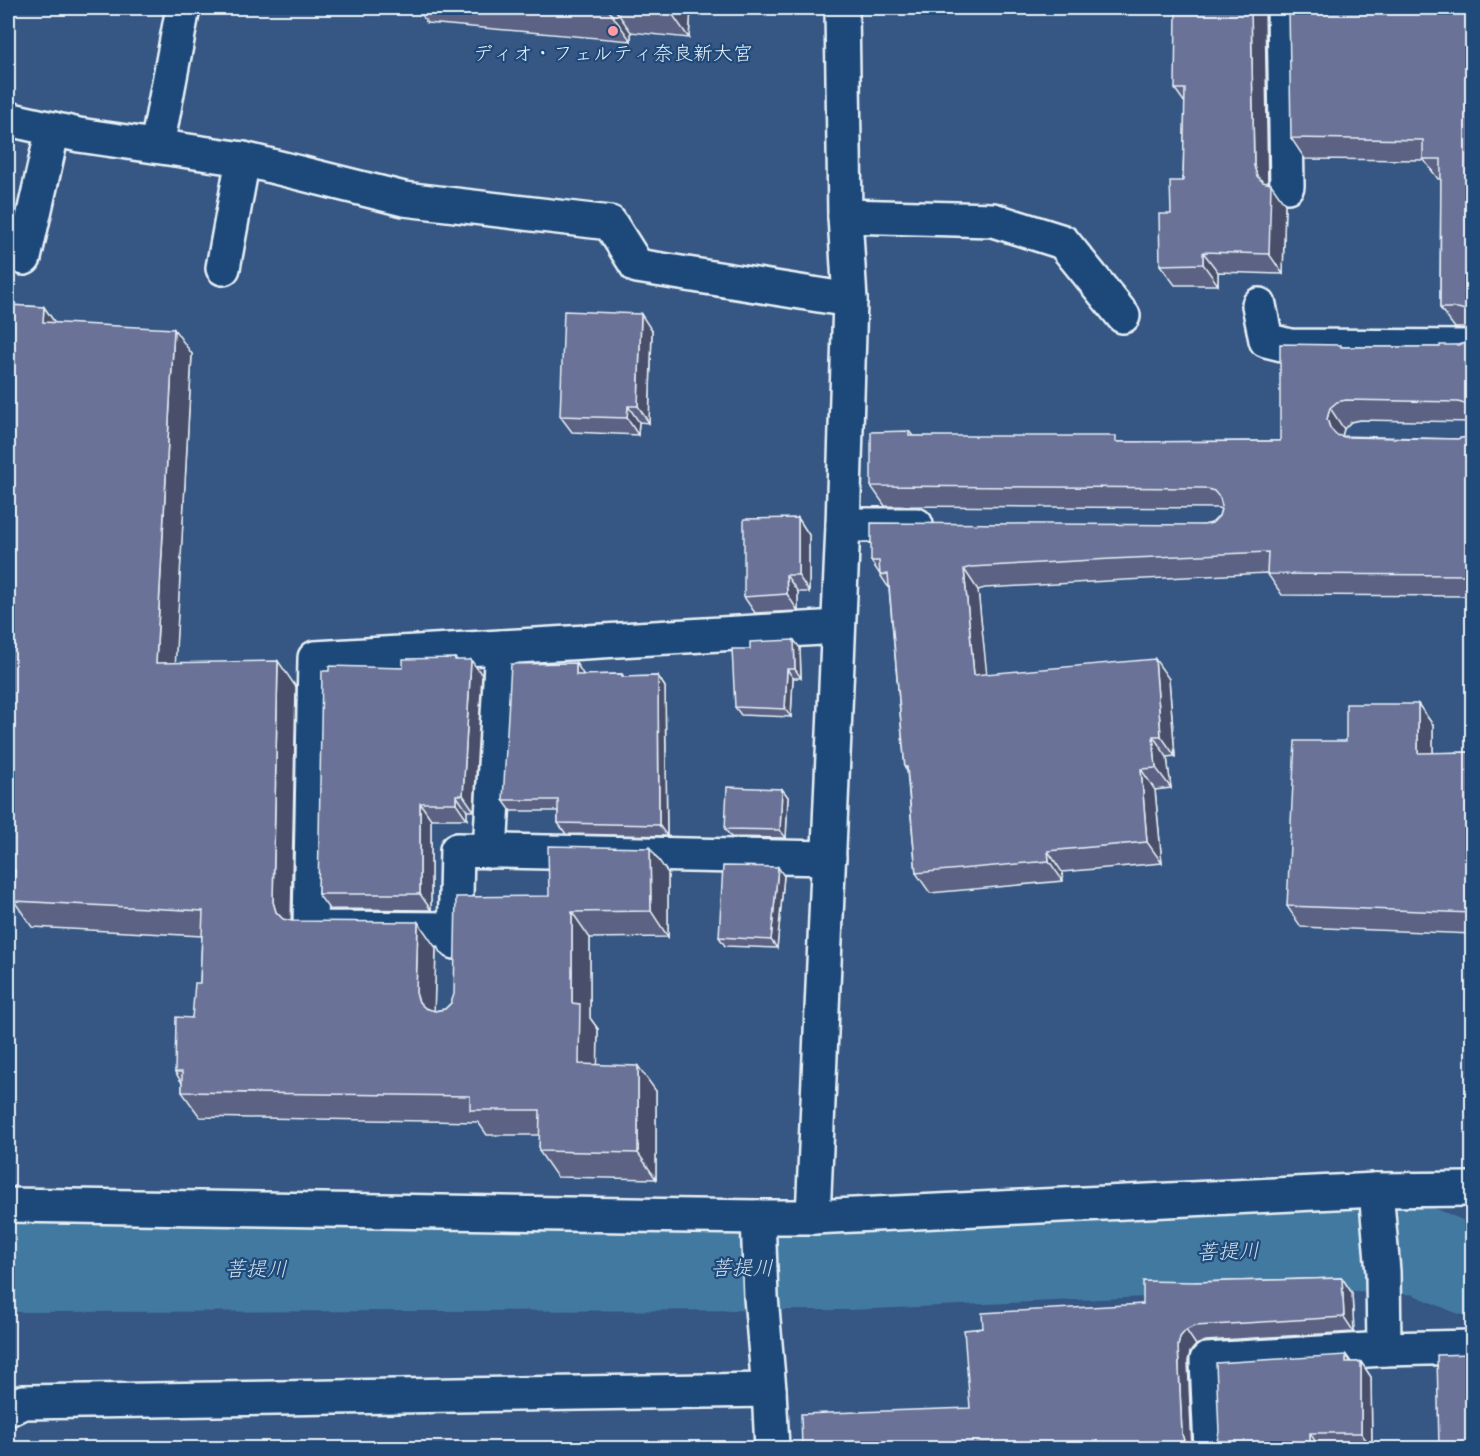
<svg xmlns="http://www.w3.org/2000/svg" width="1480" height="1456" font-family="Mali,'Klee One',sans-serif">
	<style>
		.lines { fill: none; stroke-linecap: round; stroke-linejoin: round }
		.river { stroke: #4379a0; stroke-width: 88 }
		.minor-casing { stroke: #e8f1f8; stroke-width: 38 }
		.tertiary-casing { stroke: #e8f1f8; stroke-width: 38 }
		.minor { stroke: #1f4a7a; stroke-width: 33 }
		.tertiary { stroke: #1f4a7a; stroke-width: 33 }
		.wall { fill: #5b6283; stroke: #e8f1f8; stroke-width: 1.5 }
		.shaded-wall { fill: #4a506a; stroke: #e8f1f8; stroke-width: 1.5 }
		.building { fill: #6a7298; stroke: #e8f1f8; stroke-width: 1.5 }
		.poi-dot { fill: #ff9aa2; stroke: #1f4a7a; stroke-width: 2 }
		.labels { text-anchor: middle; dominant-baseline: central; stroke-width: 4.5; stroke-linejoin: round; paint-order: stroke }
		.poi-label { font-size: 20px; fill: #e8f1f8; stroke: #1f4a7a }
		.water-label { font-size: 21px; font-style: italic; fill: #cfdfeb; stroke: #1f4a7a }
	</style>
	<rect width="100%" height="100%" fill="#365683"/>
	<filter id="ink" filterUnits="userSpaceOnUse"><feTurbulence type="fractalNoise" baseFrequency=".0167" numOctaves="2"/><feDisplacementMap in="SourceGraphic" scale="12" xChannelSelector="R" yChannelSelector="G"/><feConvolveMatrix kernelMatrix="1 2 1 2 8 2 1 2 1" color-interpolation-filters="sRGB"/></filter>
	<g filter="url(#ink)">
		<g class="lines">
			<path class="river" d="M8 1268 847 1266 1327 1245 1423 1251 1472 1272"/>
			<defs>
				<g id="minor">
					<path d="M1284 8 1287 186"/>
					<path d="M8 119 79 135 243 159 404 199 610 223 637 266 850 300"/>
					<path d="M157 146 183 8"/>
					<path d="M845 216 993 220 1063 242 1123 316"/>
					<path d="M24 258 53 129"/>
					<path d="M223 268 243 159"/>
					<path d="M1259 305 1266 340 1290 346 1472 347"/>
					<path d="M843 525H916"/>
					<path d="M490 851 502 647"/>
					<path d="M456 929 310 928 315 658 838 627"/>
					<path d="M455 942 457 850 829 858"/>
					<path d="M1376 1190 1383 1272 1384 1349 1472 1347"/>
					<path d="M8 1205 758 1217"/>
					<path d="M813 1217 1376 1190 1472 1189"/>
					<path d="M8 1409 23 1402 769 1390"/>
					<path d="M1211 1448 1207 1360 1384 1349"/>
				</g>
				<path id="tertiary" d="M772 1448 769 1390 761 1297 758 1217H813L843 525 850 300 845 216 842 8"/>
			</defs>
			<use href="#minor" class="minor-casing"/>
			<use href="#tertiary" class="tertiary-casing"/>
			<use href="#minor" class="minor"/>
			<use href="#tertiary" class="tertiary"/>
		</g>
		<g class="wall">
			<path d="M417 8H691L689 38 631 32V41L427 23Z"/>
			<path d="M1265 8 1268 183 1285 204 1283 274 1218 272V285H1175L1160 265 1171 214 1183 181 1185 103 1175 89Z"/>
			<path d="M1473 8V328H1455L1440 308 1441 179H1438L1424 160 1305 159 1291 138Z"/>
			<path d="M8 305 44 307 55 323 192 354 175 663 296 687 291 921 436 948 434 1011 445 1009 451 1003 549 896 668 873V937L590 938V1018L598 1029 597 1065 656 1091V1179L557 1177 539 1151 540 1135H487L478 1122 200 1117 182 1092V1083L175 1072 192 1018 200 983 202 936 32 927 14 901V895H8Z"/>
			<path d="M652 331 649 423 639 422 638 435 572 432 560 416Z"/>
			<path d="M1473 337V422L1360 420 1351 422 1344 429 1342 436 1457 439 1467 437 1473 431V596L1282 595 1267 573 1125 580 985 588 978 590 986 674 1169 679 1175 756 1167 757 1171 788 1155 790 1162 863 1062 872 1063 881 930 893 916 873 907 771 905 768 889 588 871 561 1204 525 1212 523 1219 516 1221 509 1218 508 885 506 871 486 909 431 913 436 1120 442 1280 441 1342 347H1440L1458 345 1466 343Z"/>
			<path d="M798 518 809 535V592H798V611L755 613 744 597Z"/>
			<path d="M800 648 801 678H793L791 717 741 715 735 707Z"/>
			<path d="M455 658 457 660 482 675 474 811H467V819H431V910L329 909 318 894 329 671 403 668Z"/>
			<path d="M576 663 583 675 622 674 624 677 658 676 665 687 667 836 566 834 558 823V811H511L503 800Z"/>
			<path d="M1418 704 1433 725V753L1473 752V934L1301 927 1287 906 1346 741Z"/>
			<path d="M782 789 788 797 786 838 731 837 725 829Z"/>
			<path d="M784 876 777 948 725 946 719 937Z"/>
			<path d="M1342 1278 1352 1293 1354 1332 1206 1341 1196 1345 1190 1352 1188 1361 970 1408 983 1328 1143 1304 1195 1282Z"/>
			<path d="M1346 1355 1351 1362H1361L1371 1377 1372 1448 1211 1449Z"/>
		</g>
		<g class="shaded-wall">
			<path d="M607 8H614L631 32V41Z"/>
			<path d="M668 8H691L689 38Z"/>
			<path d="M1251 8H1265L1268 186 1271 184 1285 204 1283 274 1269 254 1257 176 1254 166Z"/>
			<path d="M1203 252 1218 272V285L1203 264Z"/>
			<path d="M44 307 62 333 43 322Z"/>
			<path d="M641 314 652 331 649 423 638 406Z"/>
			<path d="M174 329 192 354 174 688 156 663Z"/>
			<path d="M628 406 639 422 638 435 627 418Z"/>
			<path d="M1330 408 1344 429 1341 439 1330 428 1327 419Z"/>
			<path d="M798 518 809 535V592L798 575Z"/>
			<path d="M964 569 978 590 989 695 974 675Z"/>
			<path d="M786 575 798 592V611L787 594Z"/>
			<path d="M794 640 800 648 801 678 795 669Z"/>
			<path d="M1155 659 1169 679 1175 756 1161 736Z"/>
			<path d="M471 660 482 675 474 811 463 795Z"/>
			<path d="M278 661 296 687 291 928 276 912 273 902Z"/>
			<path d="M576 663 583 674 584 686 576 675Z"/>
			<path d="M787 669 793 678 791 717 785 709Z"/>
			<path d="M658 676 665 687 667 836 659 825Z"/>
			<path d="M1418 704 1433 725V774L1418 753Z"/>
			<path d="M1153 736 1167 757 1171 788 1156 768Z"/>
			<path d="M1141 769 1155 790 1162 863 1147 842Z"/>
			<path d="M782 789 788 797 786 838 780 830Z"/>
			<path d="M456 795 467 811V819L456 803Z"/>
			<path d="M420 803 431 819V910L420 894Z"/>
			<path d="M650 848 668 873V937L651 911Z"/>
			<path d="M1048 851 1062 872 1063 881 1049 861Z"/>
			<path d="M778 867 784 876 777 948 771 940Z"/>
			<path d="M572 912 590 938V1018L598 1029 597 1090 579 1064 572 1003Z"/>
			<path d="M418 922 436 948 434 1018 419 1002 416 993Z"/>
			<path d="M638 1066 656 1091V1179L638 1153Z"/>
			<path d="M1342 1278 1352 1293 1354 1332 1344 1317Z"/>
			<path d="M1186 1330 1196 1345 1190 1352 1188 1361 1192 1449H1189L1185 1444 1182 1434 1178 1346 1180 1337Z"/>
			<path d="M1346 1355 1356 1370 1346 1362Z"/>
			<path d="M1361 1362 1371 1377 1372 1448 1361 1433Z"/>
			<path d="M1310 1433 1320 1449H1314L1310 1444Z"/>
		</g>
		<g class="building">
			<path d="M1176 8H1251L1254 166 1257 176 1263 182 1271 184 1269 254 1203 252V264L1160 265 1159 214H1171L1170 181H1183L1185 89H1175Z"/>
			<path d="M1289 8H1473V316L1468 311 1458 308H1440L1441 159H1423V140L1291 138Z"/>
			<path d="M8 305 44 307 43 322 174 329 156 663 278 661 273 902 276 912 283 919 292 921 418 922 416 993 419 1002 425 1008 435 1011 445 1009 451 1003 454 994 456 897 549 896 548 846 650 848 651 911 572 912V1003L580 1004 579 1064 638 1066V1153L539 1151 540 1110H470V1096L182 1092V1072H175L176 1017 192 1018 195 983H200L203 911 14 901 15 870H8Z"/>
			<path d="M564 311 641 314 638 406H628L627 418 560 416Z"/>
			<path d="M1473 337V410L1468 405 1458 402 1346 400 1337 402 1330 408 1327 419 1330 428 1336 435 1345 437 1457 439 1467 437 1473 431V575L1267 574 1268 552 1111 559 971 567 964 569 974 675 1155 659 1161 736H1153L1156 768 1141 769 1147 842 1048 851 1049 861 916 873 907 767 905 768 888 574 880 575 879 561H871V523L1204 525 1212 523 1219 516 1222 506 1220 498 1214 491 1204 488 871 486V432L909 431V436H1116V442L1280 441V344L1341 345V347H1440V345H1458L1466 343Z"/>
			<path d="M798 518V575H786L787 594 744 597V519Z"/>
			<path d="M794 640 795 669H787L785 709 735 707 732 649H750V642Z"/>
			<path d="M455 658V660H471L463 795H456V803H420V894H318L322 671H329V666L403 668V659Z"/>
			<path d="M576 663V675L622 674V677L658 676 659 825 558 823V800H503L511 664Z"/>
			<path d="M1346 704H1418V753L1473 752V913L1287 906 1295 741H1346Z"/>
			<path d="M727 787 782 789 780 830 725 829Z"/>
			<path d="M723 866 778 867 771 940 719 937Z"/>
			<path d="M1342 1278 1344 1317 1195 1326 1186 1330 1180 1337 1178 1346 1182 1434 1185 1444 1191 1449H802L801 1414 970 1408 964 1330 983 1328 982 1313 1143 1304V1281L1195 1282Z"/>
			<path d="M1473 1354V1449H1439L1437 1355Z"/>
			<path d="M1346 1355V1362H1361V1433H1310V1444H1292V1449H1211L1217 1441 1219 1432 1216 1363Z"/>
		</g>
	</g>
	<circle class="poi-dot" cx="613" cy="31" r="6"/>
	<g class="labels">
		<g class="poi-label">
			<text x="613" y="52">ディオ・フェルティ奈良新大宮</text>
		</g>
		<g class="water-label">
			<text transform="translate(1228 1250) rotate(-2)">菩提川</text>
			<text x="742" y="1266">菩提川</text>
			<text x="256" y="1267">菩提川</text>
		</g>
	</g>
	<rect width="1480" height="1456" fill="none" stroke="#1f4a7a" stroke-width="30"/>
	<rect x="15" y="15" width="1450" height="1426" fill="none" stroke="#e8f1f8" stroke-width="2" filter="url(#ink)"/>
</svg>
